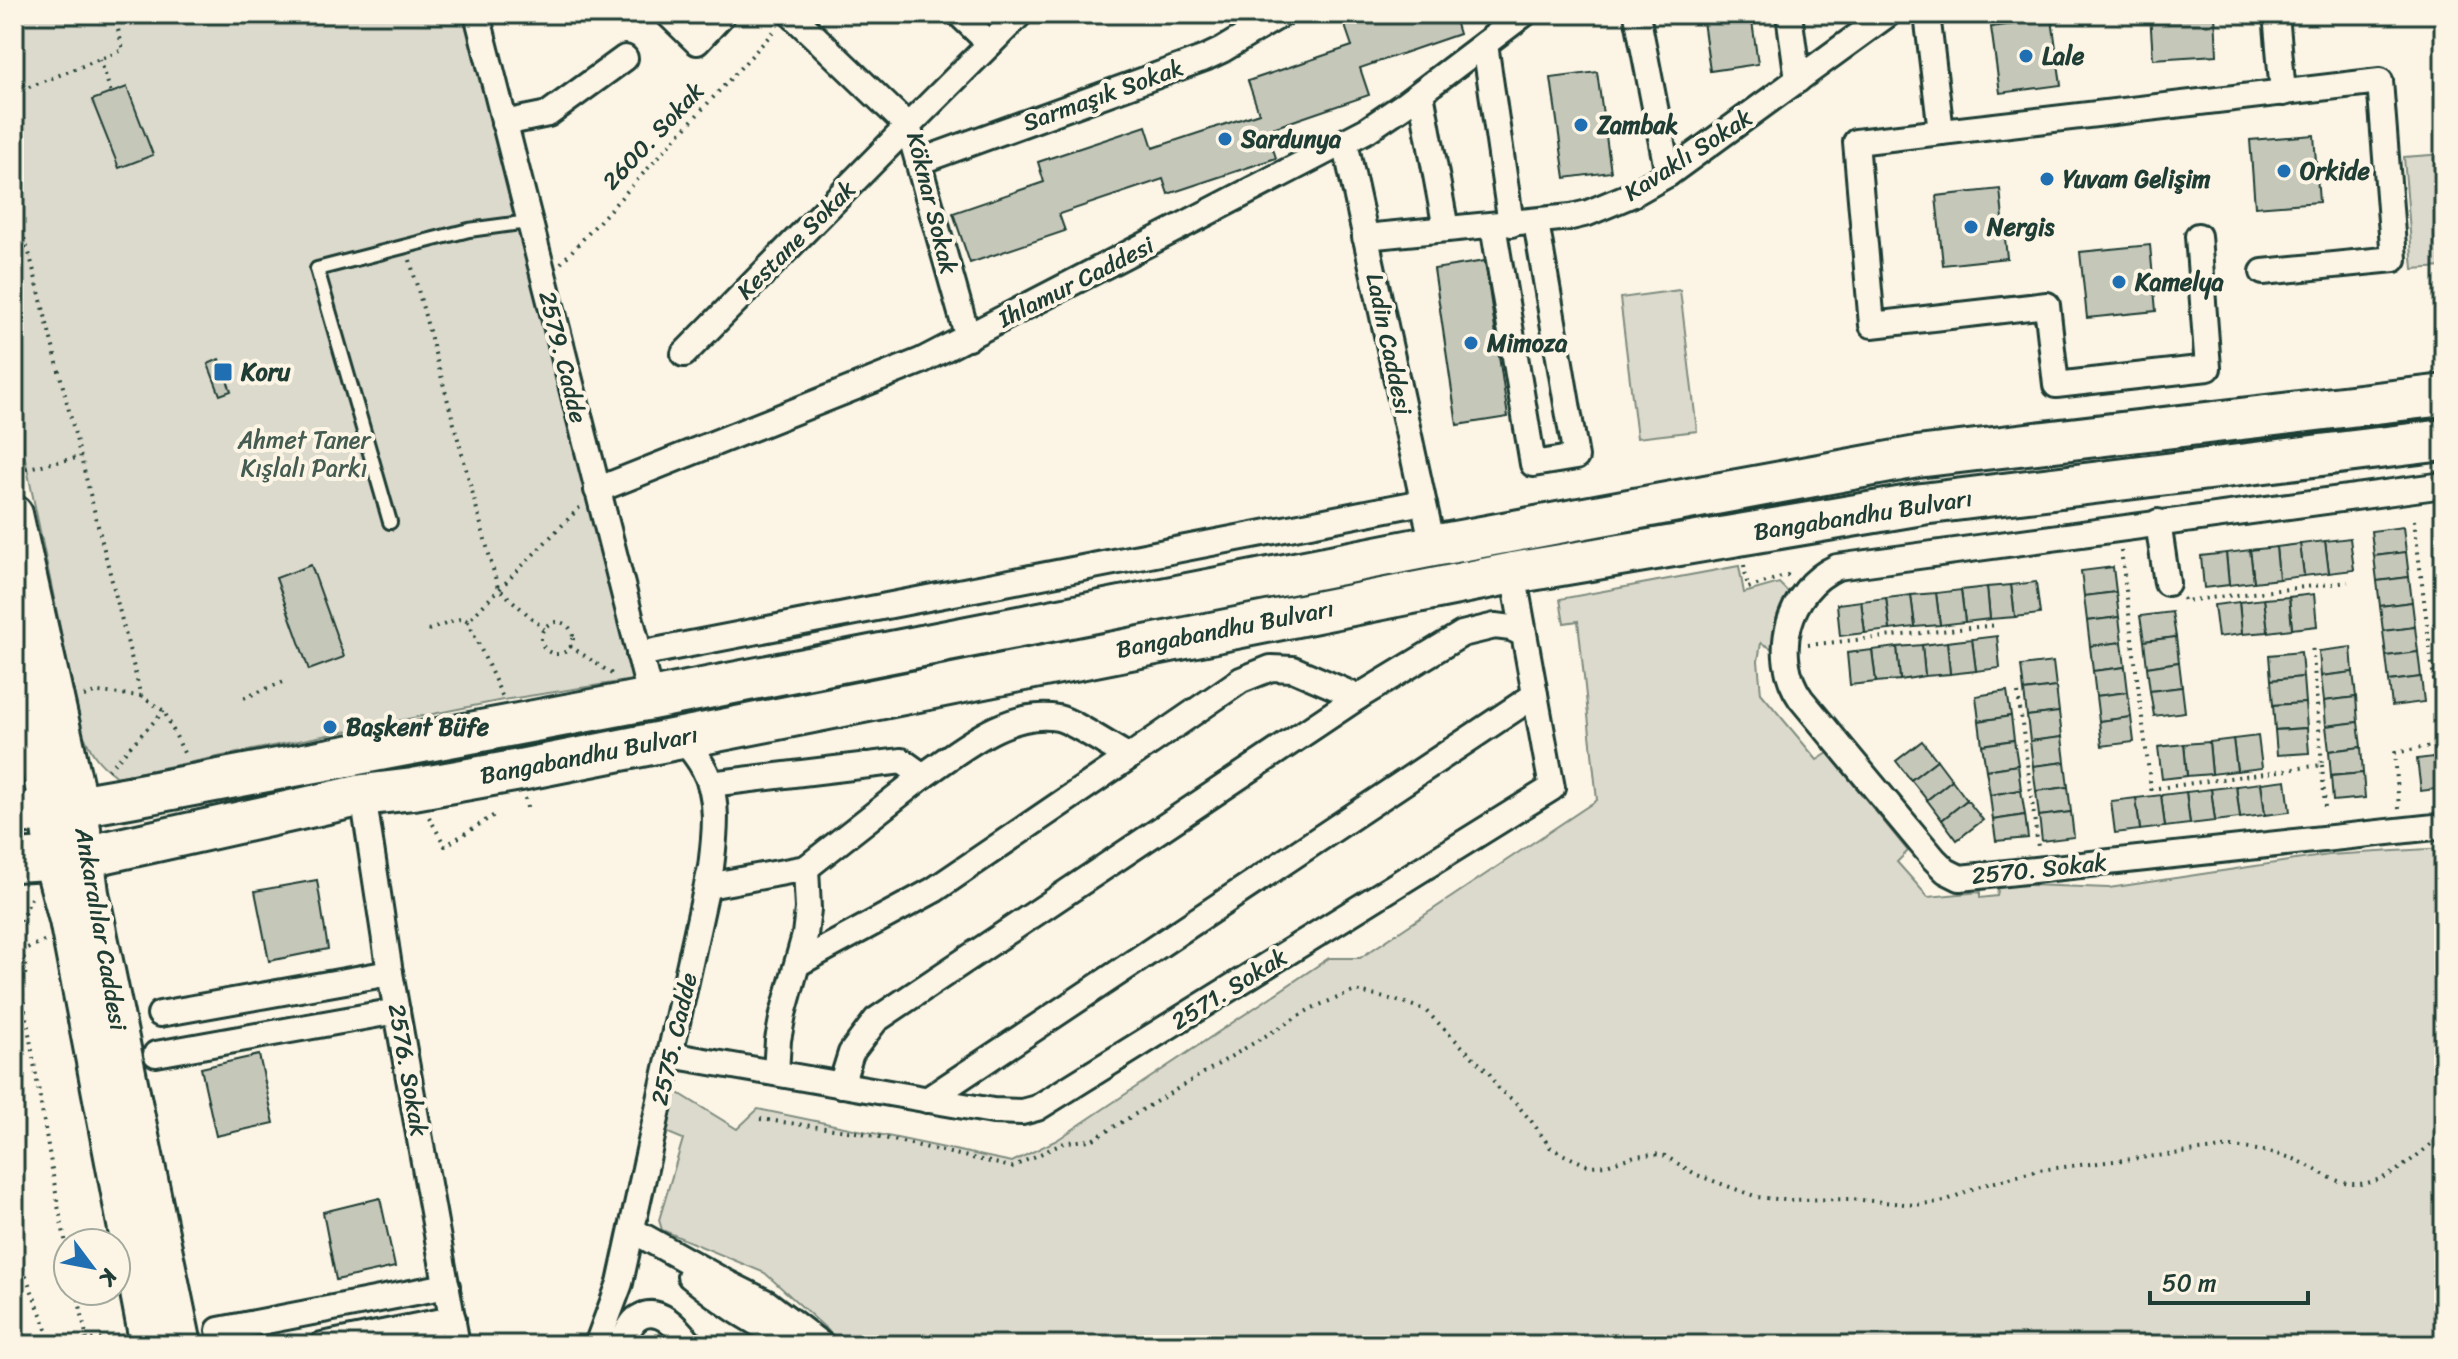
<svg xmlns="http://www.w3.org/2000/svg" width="2458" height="1359" font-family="Sriracha,sans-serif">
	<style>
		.green { fill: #dcdacc; stroke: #7e8c80; stroke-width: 2 }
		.building { fill: #c5c7b9; stroke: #1f3d34; stroke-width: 2 }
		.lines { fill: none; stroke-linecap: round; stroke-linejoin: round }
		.service-casing { stroke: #1f3d34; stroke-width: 18 }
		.minor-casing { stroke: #1f3d34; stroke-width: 30 }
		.secondary-casing { stroke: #1f3d34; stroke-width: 42 }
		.primary-casing { stroke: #1f3d34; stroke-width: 46 }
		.path { stroke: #1f3d34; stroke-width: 4; stroke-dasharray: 2 6; stroke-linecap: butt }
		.service { stroke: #fcf5e5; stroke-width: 12 }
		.minor { stroke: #fcf5e5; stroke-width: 24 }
		.secondary { stroke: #fcf5e5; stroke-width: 36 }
		.primary { stroke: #fcf5e5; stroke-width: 40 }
		.poi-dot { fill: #1f6fb2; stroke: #fcf5e5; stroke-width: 3 }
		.labels { text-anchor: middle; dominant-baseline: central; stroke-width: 8; stroke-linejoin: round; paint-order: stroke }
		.poi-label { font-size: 24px; font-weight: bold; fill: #1f3d34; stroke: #fcf5e5; text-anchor: start }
		.street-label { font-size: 24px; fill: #1f3d34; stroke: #fcf5e5 }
		.park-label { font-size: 24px; fill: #455c52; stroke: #fcf5e5 }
	</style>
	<rect width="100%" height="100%" fill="#fcf5e5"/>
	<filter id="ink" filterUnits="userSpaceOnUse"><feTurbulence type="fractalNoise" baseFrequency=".0125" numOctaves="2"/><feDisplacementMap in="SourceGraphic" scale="16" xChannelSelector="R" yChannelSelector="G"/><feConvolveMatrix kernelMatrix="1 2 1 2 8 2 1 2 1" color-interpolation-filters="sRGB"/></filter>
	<g filter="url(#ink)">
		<g class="green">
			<path d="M14 14H477L645 678 503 700 117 777C97 763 90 751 81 729L14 405Z"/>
			<path d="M2444 154V267L2413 269 2404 157Z"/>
			<path d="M1680 290 1697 431 1637 438 1620 298Z"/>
			<path d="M1739 566 1744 593 1779 583 1788 592 1773 649 1761 643 1758 661 1761 693 1817 760 1828 753 1908 851 1897 862 1928 897 1980 892V898L1997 896 1999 884 2109 888 2329 855 2444 848V1345H844L765 1273 662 1230 659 1220 683 1139 661 1130 672 1089 737 1129 758 1109 1012 1162 1057 1140 1329 958H1360L1597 800 1578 621 1564 623 1560 599Z"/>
		</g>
		<g class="building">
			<path d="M1341 14H1453L1459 34 1360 68 1369 95 1267 130 1276 158 1168 194 1163 179 1059 214 1065 231 970 263 953 213 1044 182 1038 162 1146 126 1153 148 1259 113 1248 81 1352 46Z"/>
			<path d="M1702 14H1751L1758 64 1710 71Z"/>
			<path d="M2150 14H2215L2217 55 2153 59Z"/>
			<path d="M2052 19 2061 85 2000 93 1991 27Z"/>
			<path d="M1597 72 1611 172 1565 178 1551 78Z"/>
			<path d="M127 87 153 155 119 168 92 100Z"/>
			<path d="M2314 135 2319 202 2255 207 2250 140Z"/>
			<path d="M2000 189 2007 258 1943 265 1936 196Z"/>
			<path d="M2150 245 2156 311 2087 318 2080 252Z"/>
			<path d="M1485 261 1508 417 1457 425 1434 269Z"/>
			<path d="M219 359 231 391 220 395 208 364Z"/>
			<path d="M2403 527 2406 552 2374 556 2371 531Z"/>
			<path d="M2350 538 2354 570 2329 573 2325 541Z"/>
			<path d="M2325 541 2329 573 2304 576 2300 544Z"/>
			<path d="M2300 544 2304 576 2279 579 2276 547Z"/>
			<path d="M2276 547 2279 579 2254 582 2250 550Z"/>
			<path d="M2250 550 2254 582 2229 585 2226 553Z"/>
			<path d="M2406 552 2409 577 2377 581 2374 556Z"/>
			<path d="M2226 553 2229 585 2204 588 2201 556Z"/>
			<path d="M311 565 344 657 309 670 276 578Z"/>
			<path d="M2113 567 2116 592 2084 596 2081 571Z"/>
			<path d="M2409 577 2412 602 2380 606 2377 581Z"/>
			<path d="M2036 582 2040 614 2015 617 2011 585Z"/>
			<path d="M2011 585 2015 617 1990 619 1987 587Z"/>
			<path d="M1987 587 1990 619 1965 622 1961 590Z"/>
			<path d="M1961 590 1965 622 1940 625 1936 593Z"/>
			<path d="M2116 592 2119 617 2087 621 2084 596Z"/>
			<path d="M1936 593 1940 625 1915 627 1911 595Z"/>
			<path d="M2314 594 2317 626 2292 629 2289 597Z"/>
			<path d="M1911 595 1915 627 1890 630 1886 598Z"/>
			<path d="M2289 597 2292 629 2268 632 2264 599Z"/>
			<path d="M1886 598 1890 630 1865 633 1861 601Z"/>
			<path d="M2264 599 2268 632 2242 634 2239 602Z"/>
			<path d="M1861 601 1865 633 1840 636 1837 604Z"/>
			<path d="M2239 602 2242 634 2218 637 2214 605Z"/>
			<path d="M2412 602 2415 627 2383 631 2380 606Z"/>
			<path d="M2172 612 2176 637 2144 641 2140 616Z"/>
			<path d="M2119 617 2122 642 2090 646 2087 621Z"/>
			<path d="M2415 627 2418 652 2386 656 2383 631Z"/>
			<path d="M1997 636 2000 668 1976 671 1972 639Z"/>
			<path d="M2176 637 2179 662 2147 667 2144 641Z"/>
			<path d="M1972 639 1976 671 1950 674 1947 642Z"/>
			<path d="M1947 642 1950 674 1925 676 1922 645Z"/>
			<path d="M2122 642 2125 667 2093 671 2090 646Z"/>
			<path d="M1922 645 1925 676 1900 680 1897 647Z"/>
			<path d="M1897 647 1900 680 1876 682 1872 650Z"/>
			<path d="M2351 647 2353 672 2321 676 2319 651Z"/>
			<path d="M1872 650 1876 682 1850 685 1847 653Z"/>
			<path d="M2301 652 2303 677 2271 680 2269 655Z"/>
			<path d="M2418 652 2421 677 2389 681 2386 656Z"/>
			<path d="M2053 662 2056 687 2024 691 2021 666Z"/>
			<path d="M2179 662 2182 687 2150 691 2147 667Z"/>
			<path d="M2125 667 2128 692 2096 696 2093 671Z"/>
			<path d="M2353 672 2356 697 2324 701 2321 676Z"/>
			<path d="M2303 677 2305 703 2273 705 2271 680Z"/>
			<path d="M2421 677 2424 702 2392 706 2389 681Z"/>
			<path d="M2056 687 2059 712 2027 716 2024 691Z"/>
			<path d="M2182 687 2185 712 2154 716 2150 691Z"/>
			<path d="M2007 691 2011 716 1979 721 1976 696Z"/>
			<path d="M2128 692 2131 717 2099 721 2096 696Z"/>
			<path d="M2356 697 2358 722 2326 726 2324 701Z"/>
			<path d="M2305 703 2307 728 2275 730 2273 705Z"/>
			<path d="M2059 712 2062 737 2030 741 2027 716Z"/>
			<path d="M2011 716 2014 740 1982 745 1979 721Z"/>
			<path d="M2131 717 2134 742 2102 746 2099 721Z"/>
			<path d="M2358 722 2361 747 2329 751 2326 726Z"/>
			<path d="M2307 728 2309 753 2277 755 2275 730Z"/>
			<path d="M2258 736 2262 768 2237 771 2233 739Z"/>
			<path d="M2062 737 2065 762 2033 766 2030 741Z"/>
			<path d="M2233 739 2237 771 2212 774 2209 742Z"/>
			<path d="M2014 740 2018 765 1986 770 1982 745Z"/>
			<path d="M1922 741 1937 760 1911 780 1896 761Z"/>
			<path d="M2209 742 2212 774 2187 776 2184 744Z"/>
			<path d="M2184 744 2187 776 2162 779 2158 747Z"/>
			<path d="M2361 747 2363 773 2331 776 2329 751Z"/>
			<path d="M2441 756 2444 788 2421 791 2417 759Z"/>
			<path d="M1937 760 1952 780 1927 800 1911 780Z"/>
			<path d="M2065 762 2068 787 2036 791 2033 766Z"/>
			<path d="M2018 765 2021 790 1990 795 1986 770Z"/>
			<path d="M2363 773 2365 798 2333 801 2331 776Z"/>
			<path d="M1952 780 1967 800 1942 820 1927 800Z"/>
			<path d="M2286 780 2290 812 2265 815 2261 783Z"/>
			<path d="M2261 783 2265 815 2240 818 2236 786Z"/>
			<path d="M2236 786 2240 818 2215 821 2211 789Z"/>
			<path d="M2068 787 2071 812 2039 816 2036 791Z"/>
			<path d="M2211 789 2215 821 2190 824 2186 792Z"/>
			<path d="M2021 790 2025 815 1993 820 1990 795Z"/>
			<path d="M2186 792 2190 824 2165 827 2161 795Z"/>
			<path d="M2161 795 2165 827 2140 830 2136 798Z"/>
			<path d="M2136 798 2140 830 2115 833 2111 801Z"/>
			<path d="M1967 800 1983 820 1957 840 1942 820Z"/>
			<path d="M2071 812 2074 837 2042 841 2039 816Z"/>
			<path d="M2025 815 2028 838 1996 841 1993 820Z"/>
			<path d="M317 880 328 949 269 961 255 891Z"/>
			<path d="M259 1055 274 1123 216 1136 201 1068Z"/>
			<path d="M380 1198 395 1267 336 1280 323 1212Z"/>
		</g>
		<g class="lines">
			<defs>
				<path id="service" d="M390 522 317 269 469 230 528 222"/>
				<g id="minor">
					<path d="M477 14 651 699"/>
					<path d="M668 14 697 42 723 14"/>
					<path d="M959 14 990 44"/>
					<path d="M1637 14 1668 174"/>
					<path d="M1789 14 1798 80"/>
					<path d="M1927 14 1941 132"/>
					<path d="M2276 14 2283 93"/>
					<path d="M1485 44 1511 224"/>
					<path d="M1421 93 1446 229"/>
					<path d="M504 123 548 114 625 58"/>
					<path d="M1345 142 1433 546"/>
					<path d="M918 162 1205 58 1222 50 1282 14"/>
					<path d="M1493 225 1533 464 1576 457 1536 222"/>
					<path d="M2198 236 2208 368 2056 385 2047 305 1872 325 1856 142 2380 81 2394 259 2263 272"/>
					<path d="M1365 237 1571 217 1588 213 1631 195 1668 174 1888 14"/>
					<path d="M968 338 908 126 1020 14"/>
					<path d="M684 354 908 126 791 14"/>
					<path d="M2444 485 1837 567C1788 589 1770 655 1801 699L1934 859 1946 871 1960 878 2444 826"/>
					<path d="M597 490 921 361 1367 130 1404 105 1524 14"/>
					<path d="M2158 522 2167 583"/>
					<path d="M639 654 1423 502"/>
					<path d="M710 784 902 761 923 776C961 750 1008 709 1058 718 1072 721 1113 748 1129 757L1241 680 1271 668 1293 669 1358 697"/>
					<path d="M363 795 390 973 457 1345"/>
					<path d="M806 868 923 776"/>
					<path d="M708 886 806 868 808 909 805 935 783 1014 778 1040 776 1073"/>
					<path d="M799 963 934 890 1129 757"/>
					<path d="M160 1014 390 973"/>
					<path d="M156 1054 397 1011"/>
					<path d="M670 1055 993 1111 1022 1112 1037 1108 1552 788 1513 573"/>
					<path d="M841 1085 851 1053 876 1020 1358 697 1462 634 1495 626 1511 628 1524 634"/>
					<path d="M927 1100 1535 695"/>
					<path d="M632 1230 727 1283 767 1303 822 1345"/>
					<path d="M690 1276C729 1307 755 1325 801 1345"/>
					<path d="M219 1330 447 1286"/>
					<path d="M322 1345 453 1319"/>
					<path d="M597 1345 620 1283 711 867C715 835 720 797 703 767 697 756 688 746 681 736"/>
					<path d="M621 1345C626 1336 630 1323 638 1318 660 1304 680 1331 691 1345"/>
				</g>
				<g id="secondary">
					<path d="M14 514 79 806 90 893 183 1345"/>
					<path d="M14 652 46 796 56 875 68 920 149 1345"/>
				</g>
				<g id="primary">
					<path d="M14 814 49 811 129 797 651 699 1433 546 1917 457 2444 395"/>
					<path d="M14 861 84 857 363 795 413 789 520 770 1513 573 1922 504 2444 440"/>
				</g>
			</defs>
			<use href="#service" class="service-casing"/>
			<use href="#minor" class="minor-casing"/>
			<use href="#secondary" class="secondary-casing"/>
			<use href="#primary" class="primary-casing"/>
			<g class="path">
				<path d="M100 59 111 93"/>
				<path d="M14 93 123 50 118 29 125 14"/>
				<path d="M14 208 30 256 141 696 164 711 185 755"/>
				<path d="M14 259 30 256"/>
				<path d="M410 260 498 588 544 629"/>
				<path d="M561 263 777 28"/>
				<path d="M18 470 81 457"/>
				<path d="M2121 550 2151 789 2322 765 2312 643"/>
				<path d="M1744 565 1748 588 1787 575 1789 577"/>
				<path d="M2183 598 2184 601 2348 582"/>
				<path d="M468 621 503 698"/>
				<circle cx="557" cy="638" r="16"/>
				<path d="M428 630 463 618 468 621 581 506"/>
				<path d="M1808 645 1997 625"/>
				<path d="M570 646 615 676"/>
				<path d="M2434 687 2444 685"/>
				<path d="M2018 693 2038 847"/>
				<path d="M84 696 98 692 141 696"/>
				<path d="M244 698 288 680"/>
				<path d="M2322 765 2325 808"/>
				<path d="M108 770 164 711"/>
				<path d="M525 798 528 812"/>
				<path d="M2399 809 2395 753 2442 744 2414 520"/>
				<path d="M429 817 445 846 496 814"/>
				<path d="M14 936 31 898"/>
				<path d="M14 944C30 960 29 979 14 994"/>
				<path d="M20 951 44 941"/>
				<path d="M21 986 59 1211 68 1253"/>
				<path d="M760 1119 862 1133 1012 1167 1066 1142 1092 1140 1312 1008 1355 991 1402 1002 1425 1010 1489 1073 1499 1090 1513 1100 1532 1122 1550 1147 1562 1154 1589 1166 1606 1165 1635 1156 1654 1154 1665 1156 1697 1175 1757 1197 1785 1200 1851 1199 1915 1205 1945 1201 1977 1187 2039 1170 2232 1147C2254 1149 2274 1152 2294 1159 2313 1166 2332 1183 2352 1184 2388 1186 2419 1153 2444 1133"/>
				<path d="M14 1246 53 1345"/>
				<path d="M77 1291 87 1339"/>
				<path d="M68 1345 88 1340 121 1338"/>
			</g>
			<use href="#service" class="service"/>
			<use href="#minor" class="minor"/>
			<use href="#secondary" class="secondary"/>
			<use href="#primary" class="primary"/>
		</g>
	</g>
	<g class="poi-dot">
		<circle cx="2026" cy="56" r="8"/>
		<circle cx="1581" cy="125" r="8"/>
		<circle cx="1225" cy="139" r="8"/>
		<circle cx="2284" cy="171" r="8"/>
		<circle cx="2047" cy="179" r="8"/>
		<circle cx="1971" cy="227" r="8"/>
		<circle cx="2119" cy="282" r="8"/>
		<circle cx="1471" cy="343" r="8"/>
		<rect x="213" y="362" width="20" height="20" rx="4"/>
		<circle cx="330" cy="727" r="8"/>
	</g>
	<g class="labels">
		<g class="poi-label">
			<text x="2042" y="56">Lale</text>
			<text x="1597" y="125">Zambak</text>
			<text x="1241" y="139">Sardunya</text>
			<text x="2300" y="171">Orkide</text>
			<text x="2063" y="179">Yuvam Gelişim</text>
			<text x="1987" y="227">Nergis</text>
			<text x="2135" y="282">Kamelya</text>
			<text x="1487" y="343">Mimoza</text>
			<text x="241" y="372">Koru</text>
			<text x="346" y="727">Başkent Büfe</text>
		</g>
		<g class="street-label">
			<text transform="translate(1103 95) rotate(-20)">Sarmaşık Sokak</text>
			<text transform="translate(653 136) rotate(-47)">2600. Sokak</text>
			<text transform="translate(1688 155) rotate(-33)">Kavaklı Sokak</text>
			<text transform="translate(932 203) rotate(76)">Köknar Sokak</text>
			<text transform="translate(796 240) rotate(-45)">Kestane Sokak</text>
			<text transform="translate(1076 282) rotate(-27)">Ihlamur Caddesi</text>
			<text transform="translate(1389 344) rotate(78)">Ladin Caddesi</text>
			<text transform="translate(563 357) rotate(76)">2579. Cadde</text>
			<text transform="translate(1863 515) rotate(-9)">Bangabandhu Bulvarı</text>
			<text transform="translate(1225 629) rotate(-11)">Bangabandhu Bulvarı</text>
			<text transform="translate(589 755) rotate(-11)">Bangabandhu Bulvarı</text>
			<text transform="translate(2039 869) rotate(-6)">2570. Sokak</text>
			<text transform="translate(101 929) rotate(80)">Ankaralılar Caddesi</text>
			<text transform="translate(1229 989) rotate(-32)">2571. Sokak</text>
			<text transform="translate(674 1039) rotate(-77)">2575. Cadde</text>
			<text transform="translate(408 1070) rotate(80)">2576. Sokak</text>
		</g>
		<g class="park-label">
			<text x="304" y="440">Ahmet Taner<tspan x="304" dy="28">Kışlalı Parkı</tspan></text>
		</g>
	</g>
	<rect width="2458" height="1359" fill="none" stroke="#fcf5e5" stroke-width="48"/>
	<rect x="24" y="24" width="2410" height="1311" fill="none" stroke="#1f3d34" stroke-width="3" filter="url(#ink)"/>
	<g transform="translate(92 1267) rotate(122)"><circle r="38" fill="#fcf5e5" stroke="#a4ab9e" stroke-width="2"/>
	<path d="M0-6L14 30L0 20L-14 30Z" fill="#1f6fb2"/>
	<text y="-12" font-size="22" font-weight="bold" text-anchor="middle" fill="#1f3d34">K</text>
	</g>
	<path d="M2150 1291v12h158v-12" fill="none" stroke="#1f3d34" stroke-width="4"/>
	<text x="2162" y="1291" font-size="24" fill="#1f3d34" stroke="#fcf5e5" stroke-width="6" paint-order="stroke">50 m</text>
</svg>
